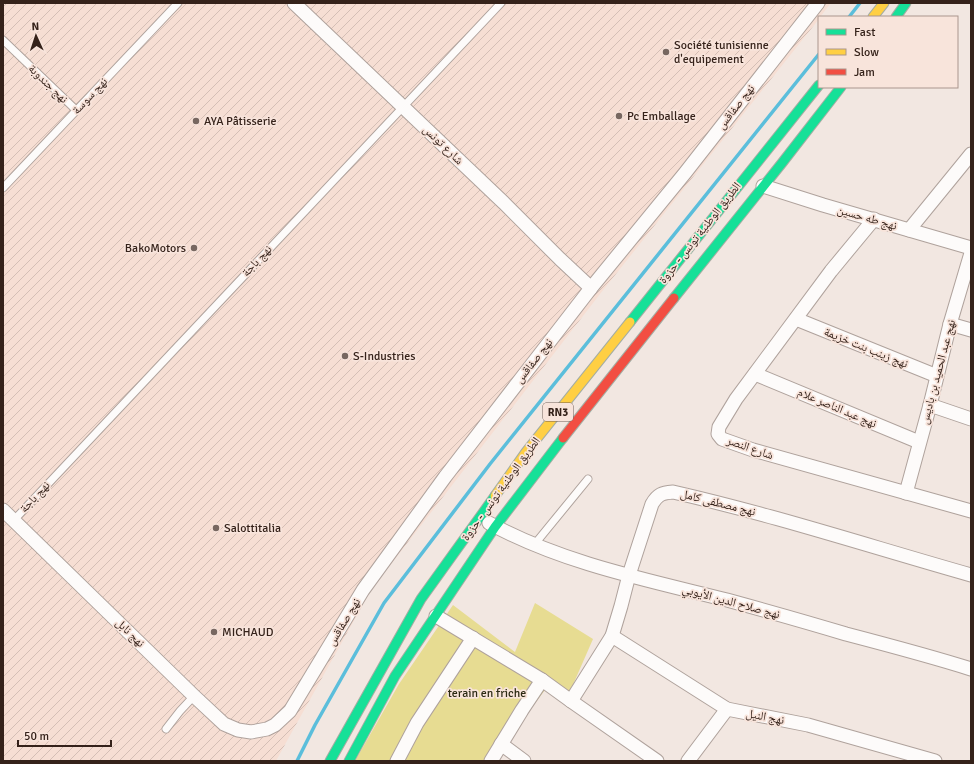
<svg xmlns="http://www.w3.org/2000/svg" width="974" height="764" font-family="Signika,'Noto Naskh Arabic',sans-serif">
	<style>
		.industrial { fill: url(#industrial-furrows) }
		.green { fill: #e7dc92 }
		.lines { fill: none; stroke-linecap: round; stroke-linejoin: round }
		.stream { stroke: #5bbedb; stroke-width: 3.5 }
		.lane-casing { stroke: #afa29c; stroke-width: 9 }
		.street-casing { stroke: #afa29c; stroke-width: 15 }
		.fast-casing { stroke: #a4ada3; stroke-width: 11 }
		.slow-casing { stroke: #a4ada3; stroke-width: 11 }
		.jam-casing { stroke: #a4ada3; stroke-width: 11 }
		.lane { stroke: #fdfbfa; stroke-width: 7 }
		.street { stroke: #fdfbfa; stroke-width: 13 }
		.fast { stroke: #16e098; stroke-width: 9 }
		.slow { stroke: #ffcf43; stroke-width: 9 }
		.jam { stroke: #f24e42; stroke-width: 9 }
		.poi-dot { fill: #776760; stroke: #f8e4db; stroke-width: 1.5 }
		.labels { text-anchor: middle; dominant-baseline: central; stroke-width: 3.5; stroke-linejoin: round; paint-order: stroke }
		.shield { fill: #f8e4db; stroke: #705c54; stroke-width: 1 }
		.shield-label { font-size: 11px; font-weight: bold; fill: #35221a }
		.poi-label { font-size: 12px; fill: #35221a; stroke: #f8e4db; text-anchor: start }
		.street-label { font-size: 12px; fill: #35221a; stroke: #f8e4db }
		.park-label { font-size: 12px; fill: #2c2a13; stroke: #f8e4db }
	</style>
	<defs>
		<pattern id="industrial-furrows" width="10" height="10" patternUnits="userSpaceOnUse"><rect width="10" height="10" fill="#f6ded3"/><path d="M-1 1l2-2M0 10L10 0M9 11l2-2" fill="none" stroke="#d4beb5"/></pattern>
	</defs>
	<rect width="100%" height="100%" fill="#f2e7e1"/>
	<path class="industrial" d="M3 3H831L820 17H819V19L600 294 371 590 293 730 276 761H3Z"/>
	<path class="green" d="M535 603 593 639 565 703 545 690 491 761H355L399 684 453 605 515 652Z"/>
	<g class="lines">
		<g class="stream">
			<path d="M849 17 860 3"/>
			<path d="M297 761 315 725 384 603 490 464 819 54"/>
		</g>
		<defs>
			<g id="lane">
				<path d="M3 40 76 110"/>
				<path d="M3 188 178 3"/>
				<path d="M14 520 501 3"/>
				<path d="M534 545 588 479"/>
				<path d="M166 729 180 711 194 696"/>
			</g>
			<g id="street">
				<path d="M294 3 504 203 560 259 591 288"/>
				<path d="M763 186 823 205 971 248"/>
				<path d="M874 219 831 271 736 399 719 427 718 434 722 439 753 450 971 511"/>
				<path d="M909 230 971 154"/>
				<path d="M796 319 937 376"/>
				<path d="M950 324 971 330"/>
				<path d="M755 374 919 442"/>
				<path d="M930 405 971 419"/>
				<path d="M906 493 930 405 950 324 971 253"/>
				<path d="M3 510 194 696 224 724 238 730 251 732 267 729 275 725 290 711 363 590 445 477 591 288 685 173 818 3"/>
				<path d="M489 523C562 563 647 580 727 600 767 611 806 622 846 634 888 645 930 656 971 669"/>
				<path d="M436 616 542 680 571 701 657 761"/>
				<path d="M612 636 727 709 808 725 935 761"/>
				<path d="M571 701 612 636 621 606 629 575 652 504C658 494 662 493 673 492 774 515 872 547 971 575"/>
				<path d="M501 744 524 761"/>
				<path d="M397 761 417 723 473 638"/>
				<path d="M491 761 522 710 542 680"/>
				<path d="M688 761 727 709"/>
			</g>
			<g id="fast">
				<path d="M896 17 906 3"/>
				<path d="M674 298 782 163 841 87"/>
				<path d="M630 322 819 85"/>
				<path d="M330 761 421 599 495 496"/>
				<path d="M349 761 395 676 495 527 563 438"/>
			</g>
			<g id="slow">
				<path d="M873 17 884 3"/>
				<path d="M495 496 526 452 630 322"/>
			</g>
			<path id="jam" d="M563 438 674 298"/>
		</defs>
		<use href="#lane" class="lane-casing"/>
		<use href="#street" class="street-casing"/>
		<use href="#fast" class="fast-casing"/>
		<use href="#slow" class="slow-casing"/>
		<use href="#jam" class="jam-casing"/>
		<use href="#lane" class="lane"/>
		<use href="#street" class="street"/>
		<use href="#fast" class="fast"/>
		<use href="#slow" class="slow"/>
		<use href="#jam" class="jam"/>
	</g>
	<g class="poi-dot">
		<circle cx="666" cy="52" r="4"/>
		<circle cx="619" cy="116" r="4"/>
		<circle cx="196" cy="121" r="4"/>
		<circle cx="194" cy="248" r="4"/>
		<circle cx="345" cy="356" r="4"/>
		<circle cx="216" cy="528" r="4"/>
		<circle cx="214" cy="632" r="4"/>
	</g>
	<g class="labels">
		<rect class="shield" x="543" y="403" width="30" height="18" rx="3"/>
		<g class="shield-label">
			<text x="558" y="412">RN3</text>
		</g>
		<g class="poi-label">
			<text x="674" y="45">Société tunisienne<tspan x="674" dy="14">d'equipement</tspan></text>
			<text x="627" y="116">Pc Emballage</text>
			<text x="204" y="121">AYA Pâtisserie</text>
			<text x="186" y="248" text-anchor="end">BakoMotors</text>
			<text x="353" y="356">S-Industries</text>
			<text x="224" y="528">Salottitalia</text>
			<text x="222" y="632">MICHAUD</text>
		</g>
		<g class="street-label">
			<text transform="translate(48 84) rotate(44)">نهج جندوبة</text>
			<text transform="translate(90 96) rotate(-47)">نهج سوسة</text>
			<text transform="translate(736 107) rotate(-52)">نهج صفاقس</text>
			<text transform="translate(443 145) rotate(44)">شارع تونس</text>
			<text transform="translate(867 218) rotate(16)">نهج طه حسين</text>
			<text transform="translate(700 233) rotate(-52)">الطريق الوطنية تونس - حزوة</text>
			<text transform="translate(257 261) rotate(-47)">نهج باجة</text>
			<text transform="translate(866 348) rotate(22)">نهج زينب بنت خزيمة</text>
			<text transform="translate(534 361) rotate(-52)">نهج صفاقس</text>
			<text transform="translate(938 372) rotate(-75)">نهج عبد الحميد بن باديس</text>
			<text transform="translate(837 408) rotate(23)">نهج عبد الناصر علام</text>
			<text transform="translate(750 448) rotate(19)">شارع النصر</text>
			<text transform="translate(501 489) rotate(-54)">الطريق الوطنية تونس - حزوة</text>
			<text transform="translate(35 497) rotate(-47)">نهج باجة</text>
			<text transform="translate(718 503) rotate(14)">نهج مصطفى كامل</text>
			<text transform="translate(731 602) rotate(15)">نهج صلاح الدين الأيوبي</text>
			<text transform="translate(344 622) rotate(-59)">نهج صفاقس</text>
			<text transform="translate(130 633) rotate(44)">نهج نابل</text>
			<text transform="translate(765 717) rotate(11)">نهج النيل</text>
		</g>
		<g class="park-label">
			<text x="487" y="693">terain en friche</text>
		</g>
	</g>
	<rect width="974" height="764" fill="none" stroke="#35221a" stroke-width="8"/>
	<rect x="818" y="16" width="140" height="72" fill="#f8e4db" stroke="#aa968e"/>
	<rect x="826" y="29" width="20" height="6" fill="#16e098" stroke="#aa968e"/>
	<text x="854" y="36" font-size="12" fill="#35221a">Fast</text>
	<rect x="826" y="49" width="20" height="6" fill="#ffcf43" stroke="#aa968e"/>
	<text x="854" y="56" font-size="12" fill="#35221a">Slow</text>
	<rect x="826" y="69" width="20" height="6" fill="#f24e42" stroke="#aa968e"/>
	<text x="854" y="76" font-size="12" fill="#35221a">Jam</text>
	<g transform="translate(36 36) rotate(357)" stroke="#f8e4db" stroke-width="3" paint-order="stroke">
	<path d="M0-3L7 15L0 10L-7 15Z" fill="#35221a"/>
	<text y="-6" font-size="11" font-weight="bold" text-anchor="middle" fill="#35221a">N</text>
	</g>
	<path d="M18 740v6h93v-6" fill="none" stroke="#35221a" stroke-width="2"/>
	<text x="24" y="740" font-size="12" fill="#35221a" stroke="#f8e4db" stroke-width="3" paint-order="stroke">50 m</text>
</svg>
